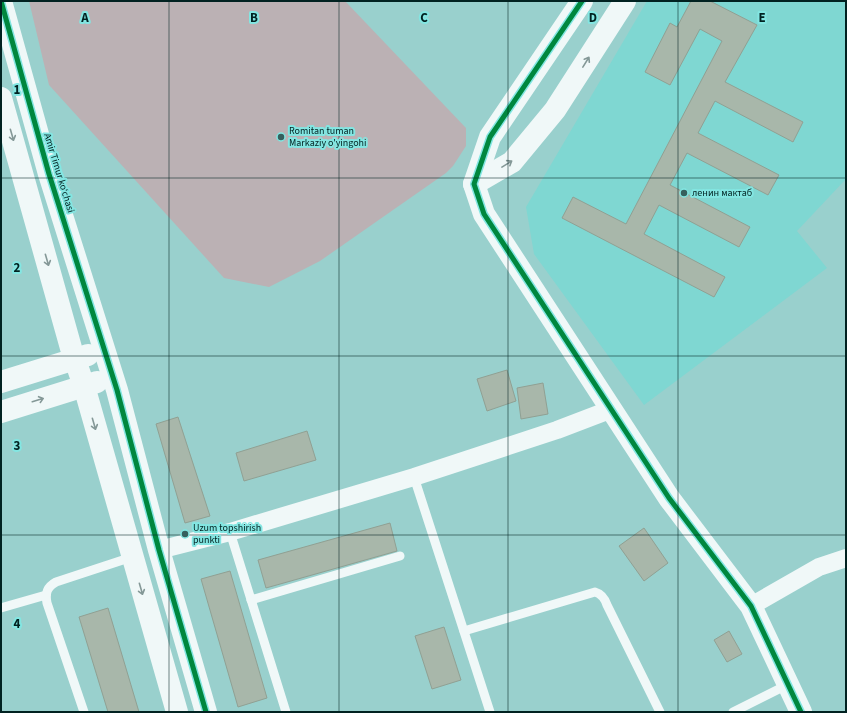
<svg xmlns="http://www.w3.org/2000/svg" width="847" height="713" font-family="'Source Sans 3',sans-serif">
	<style>
		.built { fill: #7fd7d2 }
		.green { fill: #bbb1b4 }
		.building { fill: #a8b7aa; stroke: #90a093 }
		.lines { fill: none; stroke-linecap: round; stroke-linejoin: round }
		.lane { stroke: #f0f8f8; stroke-width: 9 }
		.street { stroke: #f0f8f8; stroke-width: 18 }
		.secondary { stroke: #f0f8f8; stroke-width: 22 }
		.cycleway-casing { stroke: #83e6e2; stroke-width: 8 }
		.cycleway { stroke: #00873e; stroke-width: 5 }
		.oneway { stroke: #849897 }
		.grid { fill: none; stroke: #012221; stroke-width: 1; stroke-opacity: 0.55 }
		.poi-dot { fill: #365f5d; stroke: #83e6e2; stroke-width: 1.5 }
		.labels { text-anchor: middle; dominant-baseline: central; stroke-width: 4; stroke-linejoin: round; paint-order: stroke }
		.poi-label { font-size: 10px; fill: #012221; stroke: #83e6e2; text-anchor: start }
		.street-label { font-size: 10px; fill: #012221; stroke: #83e6e2 }
		.grid-label { font-size: 13px; text-anchor: middle; font-weight: bold; fill: #012221; stroke: #83e6e2; stroke-width: 4; stroke-linejoin: round; paint-order: stroke }
	</style>
	<rect width="100%" height="100%" fill="#99d0cd"/>
	<path class="built" d="M647 1H846V179L797 231 827 268 644 405 534 254 526 207Z"/>
	<path class="green" d="M29 1H345L466 128V146L453 166 446 173 320 261 269 287 224 278 49 85Z"/>
	<g class="building">
		<path d="M691 1H710L757 25 725 82 803 122 793 142 715 101 698 133 779 175 768 195 687 153 670 185 750 227 739 247 659 205 644 234 725 277 714 297 562 218 573 197 626 224 722 41 700 29 670 85 645 72 670 23 677 27Z"/>
		<path d="M507 370 516 401 487 411 477 379Z"/>
		<path d="M543 383 548 414 521 419 517 388Z"/>
		<path d="M178 417 210 516 185 523 156 424Z"/>
		<path d="M307 431 316 460 244 481 236 453Z"/>
		<path d="M390 523 397 551 266 588 258 560Z"/>
		<path d="M644 528 668 563 644 581 619 546Z"/>
		<path d="M230 571 267 698 238 707 201 579Z"/>
		<path d="M108 608 139 712H108L79 617Z"/>
		<path d="M444 627 461 680 432 689 415 636Z"/>
		<path d="M729 631 742 654 727 662 714 640Z"/>
	</g>
	<g class="lines">
		<g class="lane">
			<path d="M414 477 490 712"/>
			<path d="M230 532 286 712"/>
			<path d="M251 600 400 556"/>
			<path d="M1 608 46 595"/>
			<path d="M464 631 595 592C602 594 605 599 607 605L660 712"/>
			<path d="M84 712 47 603C45 593 47 587 56 582L132 557"/>
			<path d="M733 712 787 685"/>
		</g>
		<g class="street">
			<path d="M159 550 230 532 414 477 557 430 612 409"/>
			<path d="M751 606 819 567 846 558"/>
		</g>
		<g class="secondary">
			<path d="M1 1 49 174 117 390 159 550 206 712"/>
			<path d="M582 1 490 137 474 184 484 214 669 498 751 606 801 712"/>
			<path d="M1 98 71 348 84 386 177 712"/>
			<path d="M474 184 512 162 555 110 625 1"/>
			<path d="M1 382 88 355"/>
			<path d="M1 412 97 382"/>
		</g>
		<defs>
			<g id="cycleway">
				<path d="M1 1 49 174 117 390 159 550 206 712"/>
				<path d="M582 1 490 137 474 184 484 214 669 498 751 606 801 712"/>
			</g>
		</defs>
		<use href="#cycleway" class="cycleway-casing"/>
		<use href="#cycleway" class="cycleway"/>
	</g>
	<defs><path id="oneway-shaft" d="M-6 0H5M1.5-3L5.5 0L1.5 3" fill="none" stroke-width="1.6" stroke-linecap="round" stroke-linejoin="round"/></defs>
	<g class="oneway">
		<use href="#oneway-shaft" transform="translate(586 62) rotate(-58)"/>
		<use href="#oneway-shaft" transform="translate(12 135) rotate(74)"/>
		<use href="#oneway-shaft" transform="translate(507 164) rotate(-32)"/>
		<use href="#oneway-shaft" transform="translate(47 260) rotate(74)"/>
		<use href="#oneway-shaft" transform="translate(38 400) rotate(-17)"/>
		<use href="#oneway-shaft" transform="translate(94 424) rotate(74)"/>
		<use href="#oneway-shaft" transform="translate(141 589) rotate(74)"/>
	</g>
	<path class="grid" d="M169 1V712M339 1V712M508 1V712M678 1V712M1 178H846M1 356H846M1 535H846"/>
	<g class="poi-dot">
		<circle cx="281" cy="137" r="4"/>
		<circle cx="684" cy="193" r="4"/>
		<circle cx="185" cy="534" r="4"/>
	</g>
	<g class="labels">
		<g class="poi-label">
			<text x="289" y="131">Romitan tuman<tspan x="289" dy="12">Markaziy o'yingohi</tspan></text>
			<text x="692" y="193">ленин мактаб</text>
			<text x="193" y="528">Uzum topshirish<tspan x="193" dy="12">punkti</tspan></text>
		</g>
		<g class="street-label">
			<text transform="translate(59 173) rotate(73)">Amir Timur ko‘chasi</text>
		</g>
	</g>
	<g class="grid-label">
		<text x="85" y="22">A</text>
		<text x="254" y="22">B</text>
		<text x="424" y="22">C</text>
		<text x="593" y="22">D</text>
		<text x="762" y="22">E</text>
		<text x="17" y="94">1</text>
		<text x="17" y="272">2</text>
		<text x="17" y="450">3</text>
		<text x="17" y="628">4</text>
	</g>
	<rect width="847" height="713" fill="none" stroke="#012221" stroke-width="4"/>
</svg>
